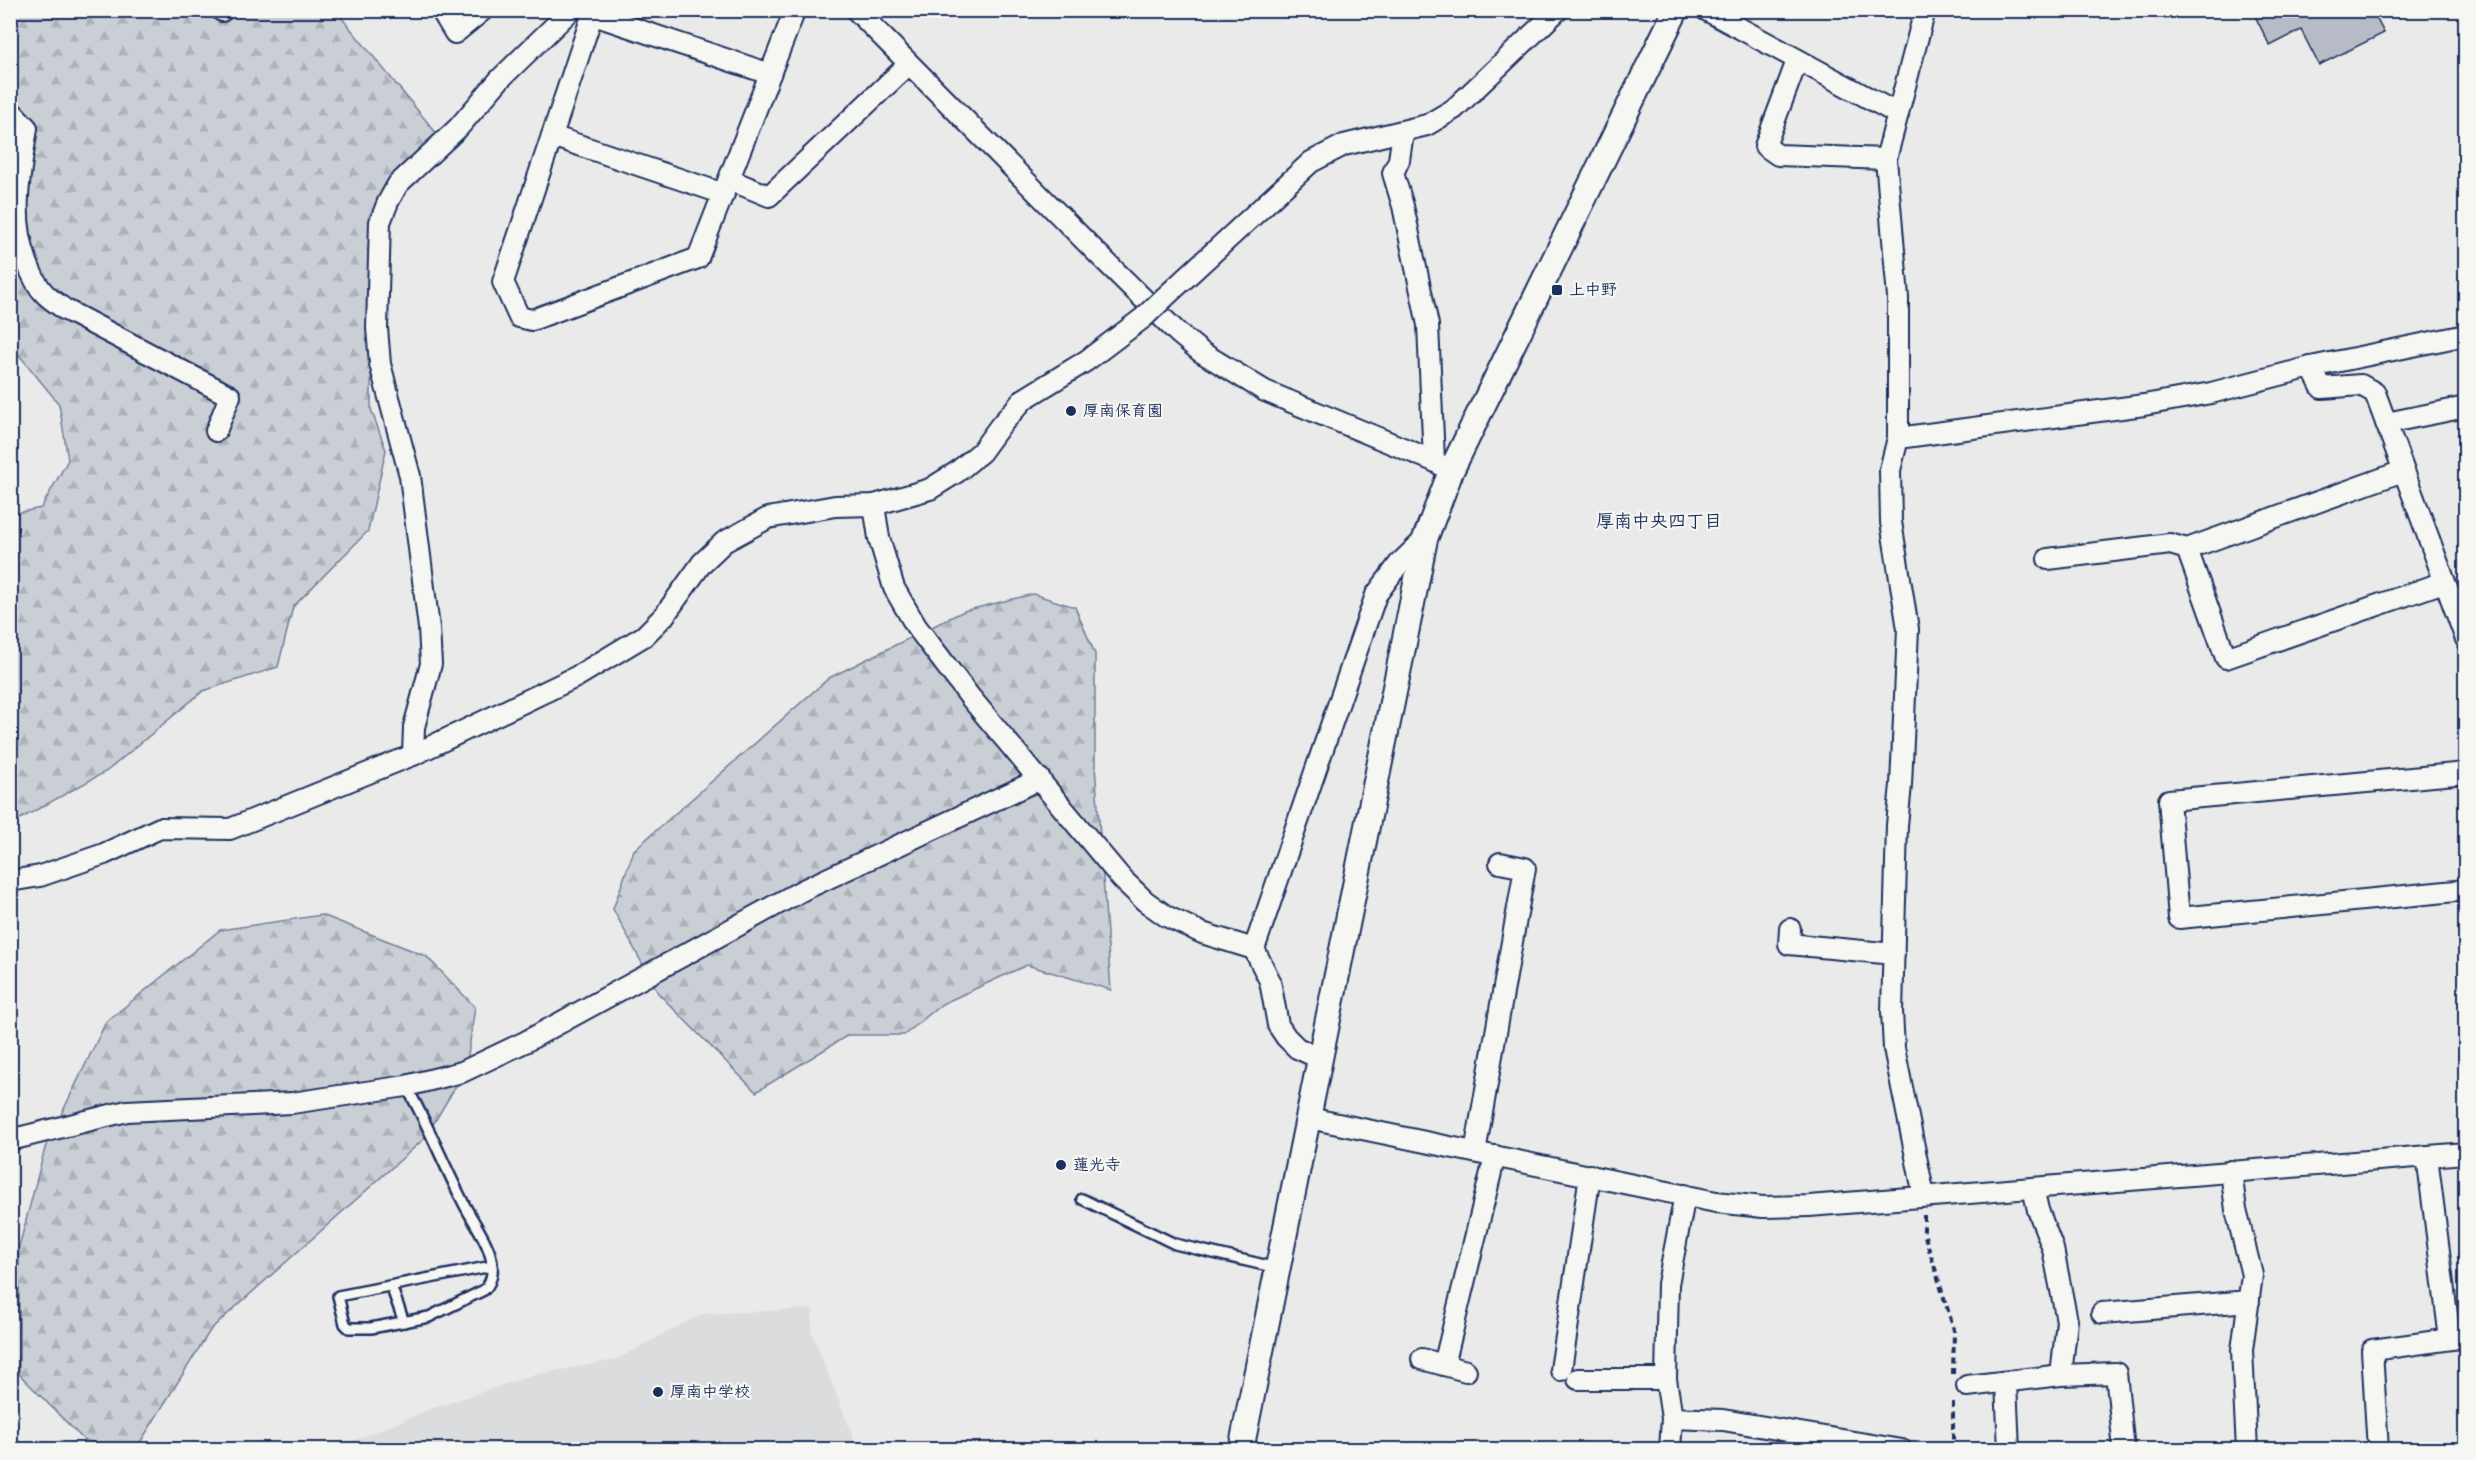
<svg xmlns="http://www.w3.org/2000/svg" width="2476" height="1460" font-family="Pangolin,'Klee One',sans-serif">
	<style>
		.built { fill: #dadcde }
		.forest { fill: url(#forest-firs); stroke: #727e9a; stroke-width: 1.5 }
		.building { fill: #b6bbc6; stroke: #1b2f5e; stroke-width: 1.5 }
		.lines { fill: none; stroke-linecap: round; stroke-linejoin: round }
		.service-casing { stroke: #1b2f5e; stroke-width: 14 }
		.minor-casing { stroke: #1b2f5e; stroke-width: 24 }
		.tertiary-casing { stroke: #1b2f5e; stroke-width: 28 }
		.path { stroke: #1b2f5e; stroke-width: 4; stroke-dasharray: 6 4.5; stroke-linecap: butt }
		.service { stroke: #f6f6f2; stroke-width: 9 }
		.minor { stroke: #f6f6f2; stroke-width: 20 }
		.tertiary { stroke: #f6f6f2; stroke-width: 24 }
		.minor-bridge-casing { stroke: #1b2f5e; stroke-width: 24; stroke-linecap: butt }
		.minor-bridge { stroke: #f6f6f2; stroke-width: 20 }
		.poi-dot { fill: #1b2f5e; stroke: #f6f6f2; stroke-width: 2 }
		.labels { text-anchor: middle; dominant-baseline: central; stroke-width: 4.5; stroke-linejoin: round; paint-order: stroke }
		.poi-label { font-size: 16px; font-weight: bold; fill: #1b2f5e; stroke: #f6f6f2; text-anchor: start }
		.neighbourhood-label { font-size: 18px; font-weight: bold; fill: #1b2f5e; stroke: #f6f6f2 }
	</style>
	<defs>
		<pattern id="forest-firs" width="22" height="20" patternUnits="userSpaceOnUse" patternTransform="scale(1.5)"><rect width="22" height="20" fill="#caced5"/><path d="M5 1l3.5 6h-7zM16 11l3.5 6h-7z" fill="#adb1b9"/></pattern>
	</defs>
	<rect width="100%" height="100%" fill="#e9eae9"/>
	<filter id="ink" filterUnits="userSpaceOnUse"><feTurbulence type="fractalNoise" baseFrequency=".0167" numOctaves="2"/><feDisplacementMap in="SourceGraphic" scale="12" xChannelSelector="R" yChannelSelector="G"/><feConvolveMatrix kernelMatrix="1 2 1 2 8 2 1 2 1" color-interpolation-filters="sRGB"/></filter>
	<g filter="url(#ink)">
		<path class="built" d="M813 1309 811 1331 858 1449 355 1450 352 1441 431 1409 533 1375 615 1360 702 1314Z"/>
		<g class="forest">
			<path d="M11 11H336L442 140 378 214 371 358V409L386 450 368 531 293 607 278 667 203 691 107 771 11 824V514L41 508 68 460 59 404 11 345Z"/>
			<path d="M1033 594 1075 607 1095 654V765L1111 990 1027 965 942 1004 904 1035H848L756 1092 658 993 613 909 634 850 829 678 964 611Z"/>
			<path d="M322 915 426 956 475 1007 466 1069 425 1138 211 1329 136 1449H119L84 1440 19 1374V1247L45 1148 106 1022 220 930Z"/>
		</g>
		<path class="building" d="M2252 10H2372L2384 33 2319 65 2301 30 2270 46Z"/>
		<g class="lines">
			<defs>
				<g id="service">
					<path d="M406 1086C427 1122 442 1161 461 1198 469 1216 483 1233 489 1251 494 1264 494 1281 484 1290L429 1317 371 1328H349L345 1324 338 1296 492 1266"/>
					<path d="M1082 1199 1175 1244 1277 1268"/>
					<path d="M391 1286 404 1322"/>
				</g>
				<g id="minor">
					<path d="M222 10V11"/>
					<path d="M441 10 455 33 483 10"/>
					<path d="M594 10 503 282 519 317 532 320 698 258 795 10"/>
					<path d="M856 10 1099 255 1178 333 1201 352 1265 391 1434 461 1451 471"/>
					<path d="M1706 10 1898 114"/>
					<path d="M594 15 770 74"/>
					<path d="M1797 61 1765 146 1778 155 1886 159"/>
					<path d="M10 110 27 128C20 176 10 215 27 262 31 273 37 286 45 294 51 300 58 304 64 309L230 396 216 431"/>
					<path d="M1403 132 1399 160 1393 173 1403 206 1428 325 1434 461"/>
					<path d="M552 136 724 194"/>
					<path d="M730 180 769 196 908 65"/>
					<path d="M1165 297 1311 162 1344 145 1427 125 1454 109 1558 10"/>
					<path d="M2311 367 2322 388 2361 385 2375 393 2466 639"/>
					<path d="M2386 423 2466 407"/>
					<path d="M1898 438 2144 405 2211 393 2311 367 2466 335"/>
					<path d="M874 505 879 538 894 588 916 626 970 697 1122 879 1145 901 1166 916 1202 933 1254 949 1270 981 1278 1025 1286 1037 1297 1048 1321 1059"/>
					<path d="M2187 549 2226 658 2444 582"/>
					<path d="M2048 559 2170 544 2187 549 2403 471"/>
					<path d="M413 755 414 727 431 664 429 628 410 476 380 364 377 328 380 222 388 202 398 184 458 128 500 79 571 10"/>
					<path d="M2466 773 2169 800 2179 918 2466 890"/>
					<path d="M10 881 40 876 104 854 160 828 230 829 413 755 576 677 644 636 664 616 702 563 724 542 768 518 835 506 874 505 930 489 957 472 981 452 1000 426 1024 399 1086 361 1143 318"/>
					<path d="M1790 929 1789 944 1894 954"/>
					<path d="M1254 949 1376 595 1399 564 1425 539"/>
					<path d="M1309 1118 1716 1202 1763 1207 1809 1206 2466 1153"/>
					<path d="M10 1140 127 1111 292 1103 406 1086 462 1072 525 1042 803 890 1040 779"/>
					<path d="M1475 1152 1525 868 1500 863"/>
					<path d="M2427 1156 2450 1339"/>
					<path d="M2231 1171 2236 1210 2252 1275 2242 1350 2247 1450"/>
					<path d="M2033 1188 2038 1210 2053 1249 2067 1321 2061 1375 2116 1373 2124 1450"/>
					<path d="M1924 1196 1894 1048 1892 1012 1897 825 1901 785 1908 629 1891 522 1890 470 1898 438V297L1886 159 1925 10"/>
					<path d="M2102 1313 2249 1301"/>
					<path d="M1422 1359 1466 1371"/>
					<path d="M1444 1365 1495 1156"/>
					<path d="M1561 1370 1590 1175"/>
					<path d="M1578 1379H1666"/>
					<path d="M2006 1383 2009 1450"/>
					<path d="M1967 1386 2061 1375"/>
					<path d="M1672 1418 1723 1420 1902 1450"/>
					<path d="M1670 1450 1672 1418 1666 1379 1668 1284 1685 1195"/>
					<path d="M2378 1450 2372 1350 2466 1337"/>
				</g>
				<path id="tertiary" d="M1241 1450 1425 539 1451 471 1676 10"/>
			</defs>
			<use href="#service" class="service-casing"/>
			<use href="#minor" class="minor-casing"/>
			<use href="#tertiary" class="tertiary-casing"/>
			<g class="path">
				<path d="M1924 1215V1233L1954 1330 1953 1374"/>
				<path d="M1953 1450V1399"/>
			</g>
			<use href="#service" class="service"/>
			<use href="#minor" class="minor"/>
			<use href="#tertiary" class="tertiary"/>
			<defs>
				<path id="minor-bridge" d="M1143 318 1165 297"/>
			</defs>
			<use href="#minor-bridge" class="minor-bridge-casing"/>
			<use href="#minor-bridge" class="minor-bridge"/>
		</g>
	</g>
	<g class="poi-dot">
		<rect x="1551" y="284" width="12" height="12" rx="3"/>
		<circle cx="1071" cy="411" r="6"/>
		<circle cx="1061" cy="1165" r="6"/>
		<circle cx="658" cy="1392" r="6"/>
	</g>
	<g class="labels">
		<g class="poi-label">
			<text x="1569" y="290">上中野</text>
			<text x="1083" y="411">厚南保育園</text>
			<text x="1073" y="1165">蓮光寺</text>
			<text x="670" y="1392">厚南中学校</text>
		</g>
		<g class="neighbourhood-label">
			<text x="1659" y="521">厚南中央四丁目</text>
		</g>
	</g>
	<rect width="2476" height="1460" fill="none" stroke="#f6f6f2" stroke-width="36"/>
	<rect x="18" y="18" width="2440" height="1424" fill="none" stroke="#1b2f5e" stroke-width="2" filter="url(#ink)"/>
</svg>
